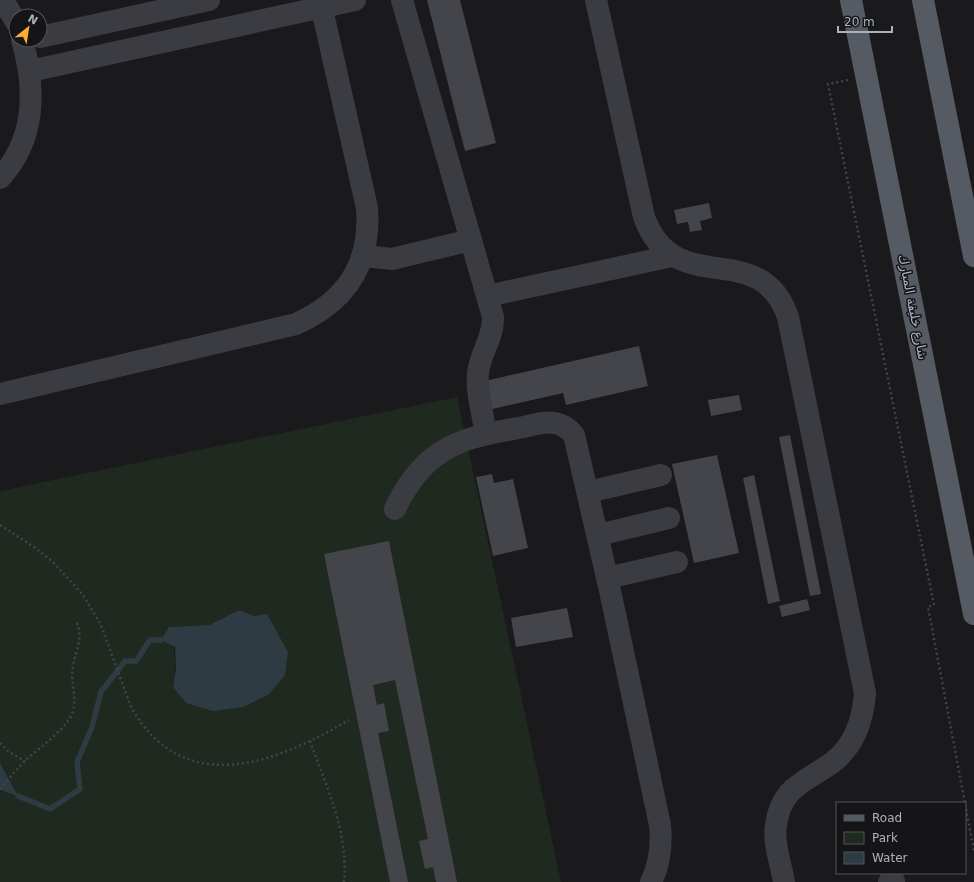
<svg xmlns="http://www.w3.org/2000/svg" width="974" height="882" font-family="'DejaVu Sans','Noto Sans Arabic',sans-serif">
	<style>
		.green { fill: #1f2920; fill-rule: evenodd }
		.water { fill: #2e3b43 }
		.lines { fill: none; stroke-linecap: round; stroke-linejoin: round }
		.stream { stroke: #2e3b43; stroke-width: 5.5 }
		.building { fill: #44454a }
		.path { stroke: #414449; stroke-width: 2.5; stroke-dasharray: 2 3; stroke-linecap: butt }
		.minor { stroke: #3b3c42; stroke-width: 22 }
		.major { stroke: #565a62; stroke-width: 22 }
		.labels { text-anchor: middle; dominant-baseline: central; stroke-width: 3; stroke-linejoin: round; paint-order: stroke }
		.street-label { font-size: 13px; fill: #acb2bd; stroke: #151518 }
	</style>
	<rect width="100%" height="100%" fill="#1a1a1d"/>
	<path class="green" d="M457 397 561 882H0V790L17 796 0 763V491ZM239 610 254 616 267 614 173 687C177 665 175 648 169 627L209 625Z"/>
	<g class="water">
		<path d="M239 610 254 616 267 614 288 652 285 675 269 694 243 707 213 711 186 703 173 687 176 668 175 647 161 640 169 627 209 625Z"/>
		<path d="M0 763 18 796 0 790Z"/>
	</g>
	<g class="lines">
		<path class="stream" d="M18 796 50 809 80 789 77 762 92 727 101 692 125 661H136L150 640H161"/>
	</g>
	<g class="building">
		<path d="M427 0H460L496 143 465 151Z"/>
		<path d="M709 203 712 218 700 221 702 230 690 232 688 222 677 224 674 210Z"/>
		<path d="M639 346 648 386 566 405 563 393 492 409 485 381Z"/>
		<path d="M739 395 742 410 711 416 708 400Z"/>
		<path d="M790 435 821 594 810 596 779 437Z"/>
		<path d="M717 455 739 553 694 563 672 464Z"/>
		<path d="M492 474 494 483 513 479 528 548 493 556 476 477Z"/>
		<path d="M754 475 780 601 768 604 743 478Z"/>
		<path d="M389 541 457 882H436L433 867 425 869 419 841 428 839 395 680 373 685 377 705 384 703 389 731 378 733 408 882H390L324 554Z"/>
		<path d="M807 599 810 610 782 617 779 606Z"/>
		<path d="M567 608 573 637 516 647 511 618Z"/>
	</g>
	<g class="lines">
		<g class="path">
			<path d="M848 80 828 84 934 605 928 607 965 803"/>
			<path d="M0 525 34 547 53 562 83 595 101 625 131 707C184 800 276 763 349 720"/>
			<path d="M310 741C326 786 349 833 344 882"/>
			<path d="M0 743 9 752 25 761"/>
			<path d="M0 789C9 779 17 768 27 759 40 747 68 728 73 711 77 696 70 681 73 666 76 649 84 638 76 621"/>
			<path d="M965 804 974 851"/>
		</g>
		<g class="minor">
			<path d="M3 0 16 22"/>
			<path d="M402 0 493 317C494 337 480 353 478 373 476 392 483 415 486 434"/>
			<path d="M596 0 644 217C675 302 760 235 788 317L865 693C863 719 855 745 833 762 806 782 781 786 776 825 773 843 781 864 784 882"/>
			<path d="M40 37 209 0"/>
			<path d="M30 71 355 0"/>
			<path d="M0 178C36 139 36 88 22 40"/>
			<path d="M363 256 392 259 471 240"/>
			<path d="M487 296 672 256"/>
			<path d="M0 394 296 324C347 301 371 264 367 208L320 0"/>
			<path d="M588 492 661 475"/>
			<path d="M395 509C404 490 415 472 433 458 459 437 492 433 524 427 533 425 545 421 554 423 563 424 569 429 574 435L609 586 660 825C662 846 660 864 651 882"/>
			<path d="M598 535 669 518"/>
			<path d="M607 578 677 562"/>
			<path d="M889 882 894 881"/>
		</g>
		<g class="major">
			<path d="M851 0 974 614"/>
			<path d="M923 0 974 256"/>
		</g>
	</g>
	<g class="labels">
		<g class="street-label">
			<text transform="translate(913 307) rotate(79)">شارع خليفة المبارك</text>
		</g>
	</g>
	<rect x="836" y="802" width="130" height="72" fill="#151518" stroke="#51545a"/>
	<rect x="844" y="815" width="20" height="6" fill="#565a62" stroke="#51545a"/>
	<text x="872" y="822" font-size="12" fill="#acb2bd">Road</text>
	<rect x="844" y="832" width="20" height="12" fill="#1f2920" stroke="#51545a"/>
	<text x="872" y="842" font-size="12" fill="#acb2bd">Park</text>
	<rect x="844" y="852" width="20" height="12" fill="#2e3b43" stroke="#51545a"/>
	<text x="872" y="862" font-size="12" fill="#acb2bd">Water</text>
	<g transform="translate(28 28) rotate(30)"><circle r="19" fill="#151518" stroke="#51545a"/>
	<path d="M0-3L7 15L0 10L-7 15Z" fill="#ffaa30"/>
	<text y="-6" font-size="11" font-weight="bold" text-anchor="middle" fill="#acb2bd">N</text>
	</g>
	<path d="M838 26v6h54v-6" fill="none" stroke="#acb2bd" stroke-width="2"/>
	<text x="844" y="26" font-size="12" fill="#acb2bd" stroke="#151518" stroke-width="3" paint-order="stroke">20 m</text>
</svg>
